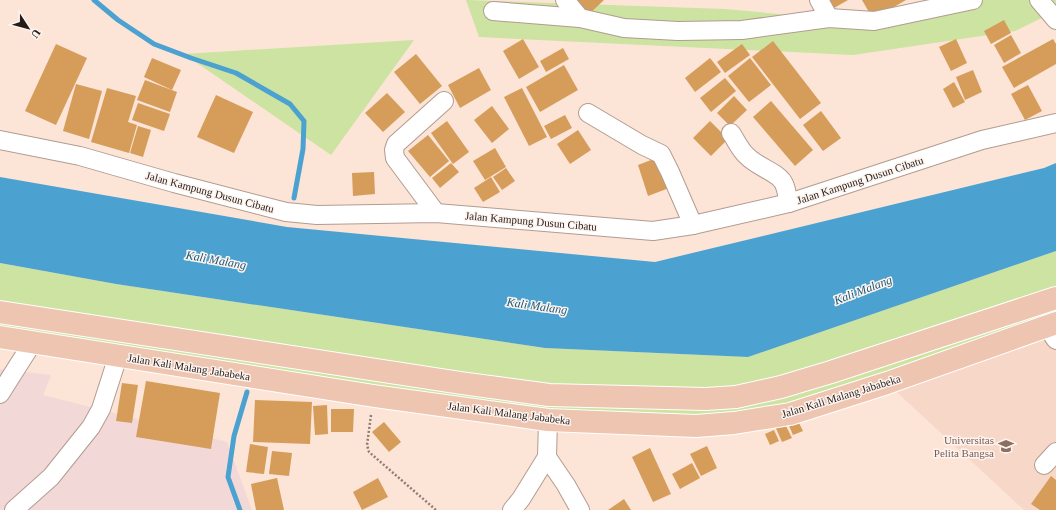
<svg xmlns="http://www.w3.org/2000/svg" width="1056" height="510" font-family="Georgia,serif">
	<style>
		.industrial { fill: #f3d8d8 }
		.built { fill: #f7d7c7 }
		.green { fill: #cce3a1 }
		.water { fill: #4ba2d1 }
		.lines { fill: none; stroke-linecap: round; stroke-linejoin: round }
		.stream { stroke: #4ba2d1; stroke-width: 5 }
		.building { fill: #d69c5a }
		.minor-casing { stroke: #b29c90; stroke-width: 20 }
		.major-casing { stroke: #fff; stroke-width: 24 }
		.path { stroke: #8d7e75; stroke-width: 2.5; stroke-dasharray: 2 2; stroke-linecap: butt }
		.minor { stroke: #fff; stroke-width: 18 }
		.major { stroke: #eec5b0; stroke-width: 22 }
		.labels { text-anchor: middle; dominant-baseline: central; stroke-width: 3; stroke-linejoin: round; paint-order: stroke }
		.street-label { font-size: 11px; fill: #241c17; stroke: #fef4ef }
		.education-label { font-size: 11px; fill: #785e54; stroke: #fef4ef; text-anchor: end }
		.water-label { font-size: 12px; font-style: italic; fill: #18597a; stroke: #fef4ef }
	</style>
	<rect width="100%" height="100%" fill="#fce4d7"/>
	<path class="industrial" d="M0 369 51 375 43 395 227 442 252 510H0Z"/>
	<path class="built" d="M1056 322V510H1024L887 383Z"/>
	<g class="green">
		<path d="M466 0 725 9 878 23 967 0H1056V11L1015 31 853 55 479 37Z"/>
		<path d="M414 40 331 155 184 54Z"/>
		<path d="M1056 251V323L790 414 548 420 0 337V263L116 284 545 348 748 357Z"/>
	</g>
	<path class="water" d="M1056 163V251L748 357 545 348 116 284 0 263V177L287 227 655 262 1044 168Z"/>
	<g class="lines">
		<g class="stream">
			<path d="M94 0 118 20 154 44 191 58 236 73 290 104 304 121 303 149 294 198"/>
			<path d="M240 510 228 477 234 436 247 392"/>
		</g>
	</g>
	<g class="building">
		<path d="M569 0H604L586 17Z"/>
		<path d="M820 0H848L827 12Z"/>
		<path d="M862 0H906L873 19Z"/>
		<path d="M1004 20 1011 33 991 44 984 31Z"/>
		<path d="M1011 35 1021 53 1004 63 994 45Z"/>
		<path d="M523 39 539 67 519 79 503 51Z"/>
		<path d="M956 39 967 63 951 71 939 47Z"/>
		<path d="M1053 39 1056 44V64L1014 88 1002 67Z"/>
		<path d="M773 41 821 103 800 119 752 57Z"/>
		<path d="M56 44 87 58 56 125 25 111Z"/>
		<path d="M742 44 750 55 725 73 717 62Z"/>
		<path d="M563 48 569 59 546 72 540 61Z"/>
		<path d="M416 54 442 86 420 104 394 72Z"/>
		<path d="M152 58 181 70 172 90 144 77Z"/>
		<path d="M710 58 721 72 695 92 685 78Z"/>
		<path d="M750 58 771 85 749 102 728 76Z"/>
		<path d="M564 65 578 90 540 112 526 87Z"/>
		<path d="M479 68 491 90 460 108 448 85Z"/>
		<path d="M973 70 982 92 965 100 956 77Z"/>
		<path d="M725 78 736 91 711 112 700 98Z"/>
		<path d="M145 80 177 92 170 112 137 100Z"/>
		<path d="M954 82 965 102 953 108 943 89Z"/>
		<path d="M76 84 102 91 89 139 63 131Z"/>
		<path d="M1028 85 1042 111 1025 120 1011 94Z"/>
		<path d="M107 88 136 96 128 122 137 125 129 153 91 142Z"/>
		<path d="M522 88 547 137 529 146 504 97Z"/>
		<path d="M387 93 405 112 383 132 365 113Z"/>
		<path d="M216 95 253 112 234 153 197 137Z"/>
		<path d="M734 96 747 110 730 126 717 113Z"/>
		<path d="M771 101 813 150 795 166 753 117Z"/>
		<path d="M138 103 170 114 164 131 132 120Z"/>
		<path d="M492 106 509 129 492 143 474 120Z"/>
		<path d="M821 111 841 138 823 151 803 125Z"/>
		<path d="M565 115 572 128 551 139 544 126Z"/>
		<path d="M447 121 469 152 453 164 431 133Z"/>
		<path d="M710 121 728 139 711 156 693 138Z"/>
		<path d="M138 126 151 130 143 157 130 153Z"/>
		<path d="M578 130 591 150 570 164 557 144Z"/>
		<path d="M428 135 449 161 430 177 408 151Z"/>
		<path d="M495 148 506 167 485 180 473 161Z"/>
		<path d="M659 157 669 188 648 196 638 165Z"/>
		<path d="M451 163 459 172 440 188 432 178Z"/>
		<path d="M506 168 515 181 502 190 493 177Z"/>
		<path d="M374 172 375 194 353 196 352 173Z"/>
		<path d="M491 177 500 192 483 202 474 188Z"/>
		<path d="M146 381 220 393 211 449 136 437Z"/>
		<path d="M122 383 138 385 132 423 116 421Z"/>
		<path d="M255 400 312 402 310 444 253 442Z"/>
		<path d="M327 405 328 434 315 435 313 406Z"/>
		<path d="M331 409H354L353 432H331Z"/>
		<path d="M796 417 803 431 793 435 787 421Z"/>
		<path d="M384 422 401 442 389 452 372 432Z"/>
		<path d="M784 422 792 438 782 442 775 426Z"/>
		<path d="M774 430 779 441 770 445 765 434Z"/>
		<path d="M250 444 268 447 264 474 246 472Z"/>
		<path d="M707 446 717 468 701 476 690 454Z"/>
		<path d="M650 448 671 494 653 502 632 457Z"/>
		<path d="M272 451 292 453 289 476 269 474Z"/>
		<path d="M692 463 700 478 680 489 672 474Z"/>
		<path d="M1051 476 1056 480V510H1040L1031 504Z"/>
		<path d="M277 478 284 510H256L251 484Z"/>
		<path d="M378 478 388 497 362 510 353 492Z"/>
		<path d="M624 499 631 510H608Z"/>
	</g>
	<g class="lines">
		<defs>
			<g id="minor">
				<path d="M565 0 580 18 624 28 678 31 742 30 829 18 874 21 973 0"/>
				<path d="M819 0 829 18"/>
				<path d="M1039 0 1056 20"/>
				<path d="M493 11 580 18"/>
				<path d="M588 113 642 145 661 154 670 172 693 225"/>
				<path d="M731 133C736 140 740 150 747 156 757 167 780 173 784 184 787 190 787 197 789 203"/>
				<path d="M0 140 80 156 174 183 286 212 317 215 436 213 653 231 693 225 789 203 982 140 1056 123"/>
				<path d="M436 213 395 158 394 150 396 144 444 101"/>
				<path d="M1047 327 1056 340"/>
				<path d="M0 394 33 342"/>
				<path d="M547 457 566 485 580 510"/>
				<path d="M1044 465 1056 452"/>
				<path d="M14 510 51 477 91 427 101 409 118 356"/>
				<path d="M512 510 521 499 547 457 548 420"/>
			</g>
			<g id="major">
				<path d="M0 312 461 383 549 395 706 399 736 397 781 387 831 372 1056 298"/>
				<path d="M0 337 374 396 548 420 696 426 734 423 790 414 887 383 1056 323"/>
			</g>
		</defs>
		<use href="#minor" class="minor-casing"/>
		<use href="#major" class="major-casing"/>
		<path class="path" d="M371 415 367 445 369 452 436 510"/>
		<use href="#minor" class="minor"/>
		<use href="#major" class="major"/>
	</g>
	<defs>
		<symbol id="university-bare" viewBox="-9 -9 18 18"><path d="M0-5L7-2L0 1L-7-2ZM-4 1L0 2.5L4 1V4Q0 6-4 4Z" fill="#8d6e63" stroke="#fef4ef" stroke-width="2.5" paint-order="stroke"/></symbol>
	</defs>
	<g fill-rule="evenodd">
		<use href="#university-bare" x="995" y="435" width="22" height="22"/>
	</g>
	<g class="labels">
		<g class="street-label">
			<text transform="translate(860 180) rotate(-18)">Jalan Kampung Dusun Cibatu</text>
			<text transform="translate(210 192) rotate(15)">Jalan Kampung Dusun Cibatu</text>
			<text transform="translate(531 221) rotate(5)">Jalan Kampung Dusun Cibatu</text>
			<text transform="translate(189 367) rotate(9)">Jalan Kali Malang Jababeka</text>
			<text transform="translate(841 396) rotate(-17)">Jalan Kali Malang Jababeka</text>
			<text transform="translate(509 413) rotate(7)">Jalan Kali Malang Jababeka</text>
		</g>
		<g class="education-label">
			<text x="994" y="440">Universitas<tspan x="994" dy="13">Pelita Bangsa</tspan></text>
		</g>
		<g class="water-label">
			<text transform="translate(216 260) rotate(10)">Kali Malang</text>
			<text transform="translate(863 290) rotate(-21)">Kali Malang</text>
			<text transform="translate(537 306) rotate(8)">Kali Malang</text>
		</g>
	</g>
	<g transform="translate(28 28) rotate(126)" stroke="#fef4ef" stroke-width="3" paint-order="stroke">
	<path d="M0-3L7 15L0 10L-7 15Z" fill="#241c17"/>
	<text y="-6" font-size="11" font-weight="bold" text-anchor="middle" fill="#241c17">U</text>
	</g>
</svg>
